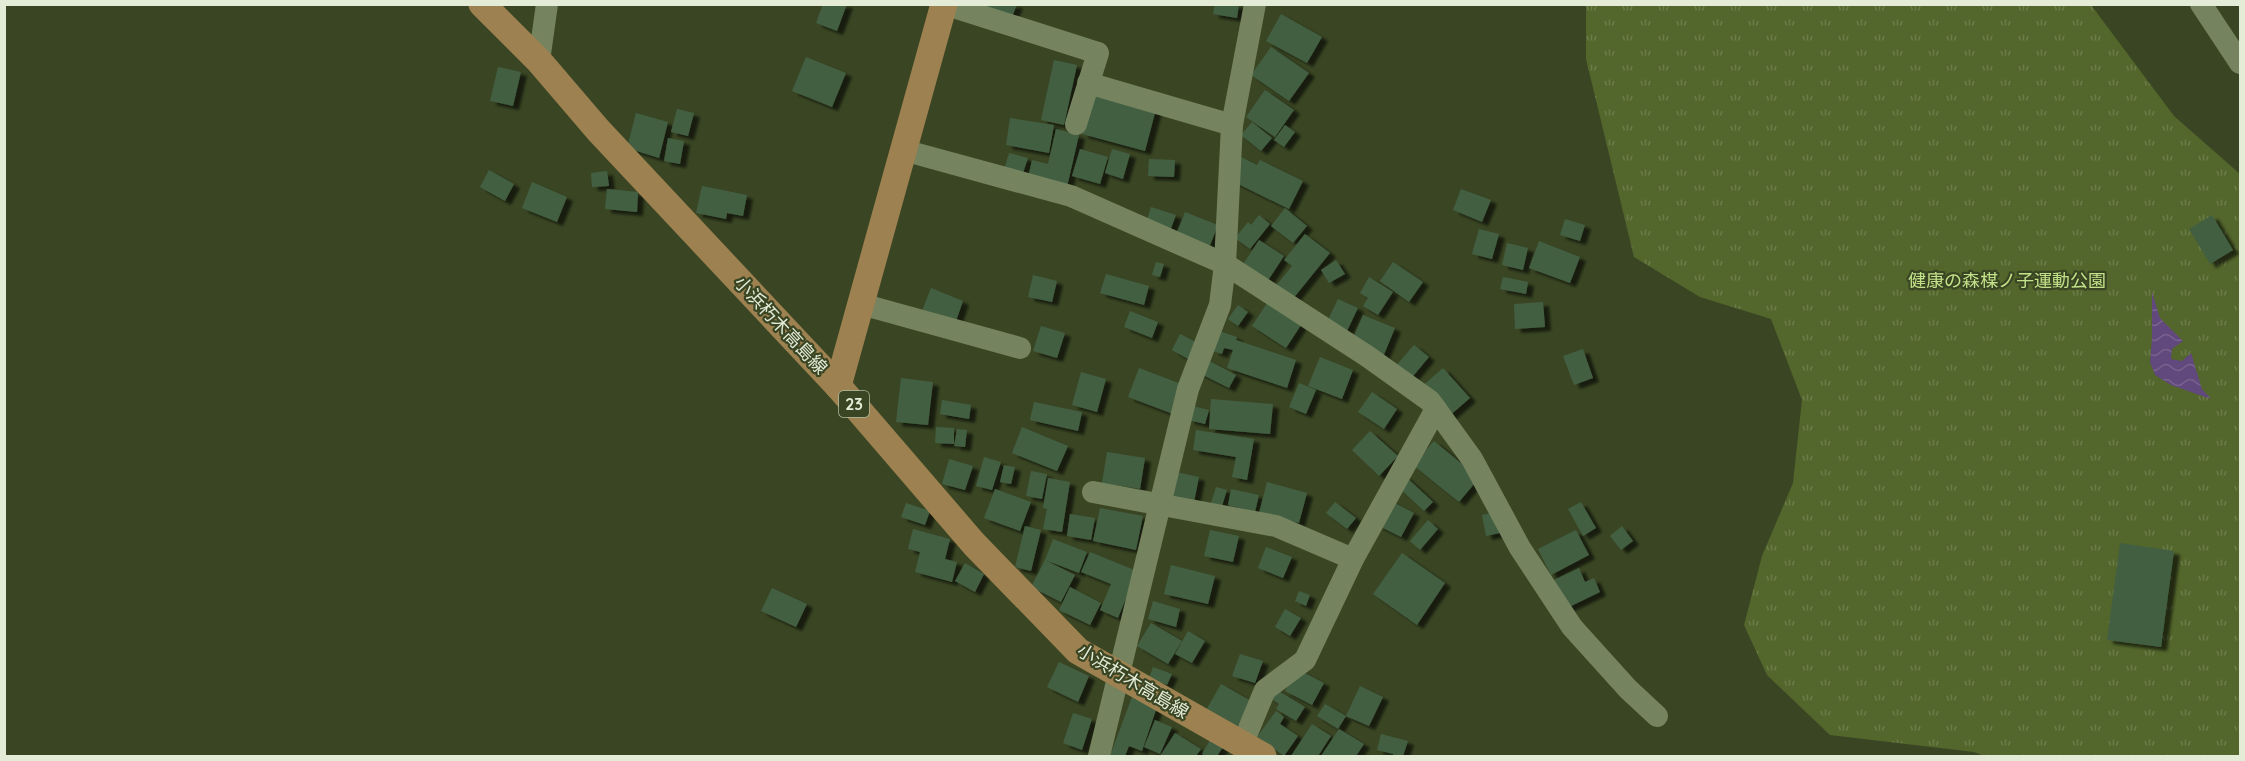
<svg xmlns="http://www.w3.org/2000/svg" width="2245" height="761" font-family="Quicksand,'Noto Sans JP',sans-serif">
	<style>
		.park { fill: url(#park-tufts) }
		.water { fill: url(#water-waves) }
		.building { fill: #435f43; filter: url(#shadow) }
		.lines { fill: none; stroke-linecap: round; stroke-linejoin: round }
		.minor { stroke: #75835e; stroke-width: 22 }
		.major { stroke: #9e8150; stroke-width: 27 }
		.labels { text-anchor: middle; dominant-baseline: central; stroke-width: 4.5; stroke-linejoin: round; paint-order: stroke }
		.shield { fill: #3a4623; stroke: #b1baa2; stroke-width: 1.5 }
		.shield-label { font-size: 16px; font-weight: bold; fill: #e4ecd8 }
		.park-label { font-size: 18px; fill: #c2e189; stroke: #3a4623 }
		.street-label { font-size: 18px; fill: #e4ecd8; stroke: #3a4623 }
	</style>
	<defs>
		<pattern id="park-tufts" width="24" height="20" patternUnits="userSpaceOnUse" patternTransform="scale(1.5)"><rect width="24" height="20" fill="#53662b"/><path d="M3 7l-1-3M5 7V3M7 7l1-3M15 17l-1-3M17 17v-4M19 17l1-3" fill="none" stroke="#6c7c49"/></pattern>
		<pattern id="water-waves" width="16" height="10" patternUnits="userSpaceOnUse" patternTransform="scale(1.5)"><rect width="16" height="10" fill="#61487d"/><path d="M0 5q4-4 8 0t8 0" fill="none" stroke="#78638f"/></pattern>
		<filter id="shadow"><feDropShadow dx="6" dy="4" stdDeviation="1.5" flood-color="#0009"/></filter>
	</defs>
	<rect width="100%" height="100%" fill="#3a4623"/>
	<path class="park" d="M1586 5H2091L2174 116 2240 174V756H1984L1974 752 1830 735 1767 675 1744 625 1762 556 1793 483 1802 400 1771 319 1700 297 1634 257 1586 59Z"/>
	<path class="water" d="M2152 292 2160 318 2183 341 2172 349 2171 359 2182 361 2191 353 2202 389 2211 399 2171 385 2155 375 2150 362 2152 338Z"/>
	<g class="building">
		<path d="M823 4H847L837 31 816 23Z"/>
		<path d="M966 4H1017L1011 20Z"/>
		<path d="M1215 4H1239L1237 18 1213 14Z"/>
		<path d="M1281 14 1322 37 1307 63 1266 41Z"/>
		<path d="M1271 47 1309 73 1289 101 1251 75Z"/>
		<path d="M806 57 846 73 832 107 792 91Z"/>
		<path d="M1054 60 1077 65 1064 125 1041 120Z"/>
		<path d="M498 67 521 72 513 106 490 101Z"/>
		<path d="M1265 90 1294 110 1275 137 1246 117Z"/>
		<path d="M1093 92 1156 109 1145 151 1082 134Z"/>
		<path d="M677 109 694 113 688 136 671 132Z"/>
		<path d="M636 113 668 122 659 158 627 148Z"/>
		<path d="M1010 118 1054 125 1049 153 1006 145Z"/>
		<path d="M1252 122 1272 138 1261 151 1241 135Z"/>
		<path d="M1285 125 1295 132 1284 147 1274 140Z"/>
		<path d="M1056 129 1079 135 1067 187 1028 178 1032 160 1048 164Z"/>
		<path d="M668 138 684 141 680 164 664 161Z"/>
		<path d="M1080 149 1108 157 1100 184 1072 176Z"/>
		<path d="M1112 149 1130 154 1123 179 1105 173Z"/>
		<path d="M1009 153 1028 158 1022 176 1004 170Z"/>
		<path d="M1241 157 1257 165 1260 160 1303 181 1289 209 1230 180Z"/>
		<path d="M1149 159 1175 160 1174 177 1148 176Z"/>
		<path d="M489 170 514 184 505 201 480 187Z"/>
		<path d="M607 171 609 186 592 187 591 173Z"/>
		<path d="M532 182 567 197 557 222 522 208Z"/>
		<path d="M702 186 747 195 743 216 727 213 726 219 696 213Z"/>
		<path d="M607 189 638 192 637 212 605 209Z"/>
		<path d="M1461 189 1491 200 1482 222 1453 210Z"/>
		<path d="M1151 207 1176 215 1170 231 1146 223Z"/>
		<path d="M1285 208 1307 226 1293 243 1271 226Z"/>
		<path d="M1185 212 1218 225 1209 248 1176 235Z"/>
		<path d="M1259 215 1270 224 1250 249 1235 238 1248 222 1251 225Z"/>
		<path d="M2212 215 2233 250 2210 264 2189 229Z"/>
		<path d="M1565 219 1585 225 1580 241 1560 235Z"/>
		<path d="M1479 229 1499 234 1492 259 1472 254Z"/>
		<path d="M1305 234 1330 253 1292 300 1275 287 1292 266 1284 260Z"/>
		<path d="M1259 240 1284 256 1265 285 1240 269Z"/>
		<path d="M1539 241 1580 257 1570 283 1529 268Z"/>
		<path d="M1507 243 1528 248 1523 270 1502 265Z"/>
		<path d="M1336 260 1345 274 1329 283 1321 270Z"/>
		<path d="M1156 262 1164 264 1160 277 1152 275Z"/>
		<path d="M1393 262 1423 282 1409 302 1380 281Z"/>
		<path d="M1106 274 1149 286 1144 305 1100 293Z"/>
		<path d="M1033 275 1057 281 1052 302 1028 297Z"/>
		<path d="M1369 277 1393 292 1378 315 1363 306 1368 298 1360 293Z"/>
		<path d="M1503 277 1528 282 1526 294 1500 289Z"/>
		<path d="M931 288 963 301 955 324 922 311Z"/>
		<path d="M1338 299 1358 308 1347 331 1327 322Z"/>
		<path d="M1543 302 1545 327 1515 329 1514 304Z"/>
		<path d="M1267 303 1301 325 1286 348 1252 326Z"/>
		<path d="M1238 305 1248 312 1238 326 1228 319Z"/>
		<path d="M1130 311 1158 322 1152 338 1124 327Z"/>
		<path d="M1363 315 1395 328 1383 357 1351 343Z"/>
		<path d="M1041 326 1065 333 1057 358 1033 351Z"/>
		<path d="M1219 331 1237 337 1236 340 1296 360 1287 388 1227 368 1233 350 1224 348 1222 354 1213 351Z"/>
		<path d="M1180 334 1196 342 1188 359 1172 350Z"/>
		<path d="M1414 345 1429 357 1409 381 1394 368Z"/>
		<path d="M1583 349 1593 378 1574 385 1563 356Z"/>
		<path d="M1320 357 1353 370 1342 399 1308 386Z"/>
		<path d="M1204 358 1236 375 1229 388 1197 372Z"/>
		<path d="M1139 368 1184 385 1173 414 1128 397Z"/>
		<path d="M1443 368 1470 398 1447 418 1420 388Z"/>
		<path d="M1081 372 1106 379 1097 412 1072 405Z"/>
		<path d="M901 378 933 382 928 425 896 422Z"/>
		<path d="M1299 383 1316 390 1306 414 1289 407Z"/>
		<path d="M1372 392 1397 409 1384 429 1358 412Z"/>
		<path d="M1211 399 1273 404 1270 434 1209 429Z"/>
		<path d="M942 400 971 405 969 419 940 414Z"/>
		<path d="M1034 402 1082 412 1078 431 1030 420Z"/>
		<path d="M1192 406 1209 410 1205 424 1188 420Z"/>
		<path d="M936 427 954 428V444L935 443Z"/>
		<path d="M1022 427 1068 446 1057 471 1012 453Z"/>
		<path d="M957 429 967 430 965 447 954 446Z"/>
		<path d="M1196 430 1254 439 1247 480 1232 477 1236 457 1193 450Z"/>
		<path d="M1370 431 1398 456 1379 476 1352 450Z"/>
		<path d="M1434 441 1479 478 1459 502 1413 465Z"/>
		<path d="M1107 452 1145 458 1140 489 1102 483Z"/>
		<path d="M984 457 1001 462 992 490 976 486Z"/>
		<path d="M949 459 973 466 965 490 942 484Z"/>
		<path d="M1004 465 1015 467 1011 484 1000 482Z"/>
		<path d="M1031 471 1047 474 1042 499 1026 496Z"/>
		<path d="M1176 472 1199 477 1194 502 1171 497Z"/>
		<path d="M1404 475 1433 502 1424 511 1396 485Z"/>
		<path d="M1048 478 1070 482 1062 532 1043 529 1047 509 1043 508Z"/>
		<path d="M1267 482 1307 493 1299 523 1259 513Z"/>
		<path d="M1216 487 1227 490 1222 506 1211 503Z"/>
		<path d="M995 489 1031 502 1020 531 984 518Z"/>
		<path d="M1231 489 1259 495 1255 512 1228 505Z"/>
		<path d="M1389 500 1414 513 1401 537 1377 525Z"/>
		<path d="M1335 502 1356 518 1347 529 1326 513Z"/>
		<path d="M1581 502 1596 528 1583 536 1568 509Z"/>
		<path d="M906 503 930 511 925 525 901 517Z"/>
		<path d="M1100 508 1143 516 1136 550 1093 541Z"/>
		<path d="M1496 512 1500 533 1486 536 1482 515Z"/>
		<path d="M1070 514 1095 518 1091 540 1067 536Z"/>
		<path d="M1428 520 1438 529 1420 550 1410 541Z"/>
		<path d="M1025 526 1041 530 1031 571 1015 567Z"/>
		<path d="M1622 526 1633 541 1621 550 1610 536Z"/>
		<path d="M913 529 950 539 945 559 957 562 952 582 915 572 920 552 908 549Z"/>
		<path d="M1210 530 1239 536 1233 562 1204 556Z"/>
		<path d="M1576 530 1589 555 1551 575 1538 549Z"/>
		<path d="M1053 539 1087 552 1079 573 1045 560 1075 575 1061 602 1031 587 1045 560Z"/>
		<path d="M2120 543 2174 551 2161 647 2107 640Z"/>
		<path d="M1266 547 1292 557 1283 578 1258 568Z"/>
		<path d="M1090 552 1137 571 1118 618 1100 610 1111 584 1081 572Z"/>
		<path d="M1402 553 1445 583 1417 625 1373 594Z"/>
		<path d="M965 563 984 574 975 592 955 581Z"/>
		<path d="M1171 565 1215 576 1208 604 1164 594Z"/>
		<path d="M1579 568 1585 582 1594 578 1600 592 1567 608 1554 580Z"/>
		<path d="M1070 587 1101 603 1090 625 1059 610Z"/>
		<path d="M772 588 807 604 796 627 761 611Z"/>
		<path d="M1299 591 1310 595 1306 606 1295 601Z"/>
		<path d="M1153 601 1180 609 1176 627 1148 619Z"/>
		<path d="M1285 609 1301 618 1290 636 1275 627Z"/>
		<path d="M1151 623 1182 641 1168 664 1137 646Z"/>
		<path d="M1188 631 1205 641 1192 663 1175 654Z"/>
		<path d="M1240 654 1263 661 1255 683 1232 676Z"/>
		<path d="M1059 662 1089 676 1078 702 1047 687Z"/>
		<path d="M1153 667 1172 674 1167 685 1149 678Z"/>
		<path d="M1297 669 1324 683 1312 705 1285 691Z"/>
		<path d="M1221 684 1251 701 1236 729 1205 712Z"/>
		<path d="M1360 686 1383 697 1369 726 1346 716Z"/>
		<path d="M1274 688 1305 707 1296 721 1276 709 1279 704 1269 697Z"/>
		<path d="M1132 697 1157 707 1142 751 1129 746 1125 756H1110Z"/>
		<path d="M1325 704 1346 716 1338 729 1317 716Z"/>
		<path d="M1276 711 1284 717 1280 724 1298 736 1284 756 1257 737Z"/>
		<path d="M1073 713 1092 719 1082 750 1063 743Z"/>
		<path d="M1155 720 1172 727 1160 754 1144 747Z"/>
		<path d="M1312 724 1331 736 1318 756H1291Z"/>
		<path d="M1339 729 1364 744 1356 756H1321Z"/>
		<path d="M1175 733 1201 749 1196 756H1160Z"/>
		<path d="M1381 734 1408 741 1403 756H1393V754L1377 750Z"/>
		<path d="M1210 740 1223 747 1217 756H1206L1202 754Z"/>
	</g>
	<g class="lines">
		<g class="minor">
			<path d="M944 4 1098 53 1076 124"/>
			<path d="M2201 4 2240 63"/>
			<path d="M539 61 547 4"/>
			<path d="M1088 83 1232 125"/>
			<path d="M903 150 1071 196 1225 264 1367 356 1430 401 1472 459 1520 548 1572 627 1628 689 1657 716"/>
			<path d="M861 304 1020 348"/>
			<path d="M1093 492 1276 526 1353 559"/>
			<path d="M1242 745 1265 690 1305 660 1353 559 1436 409"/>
			<path d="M1099 756 1188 389 1220 305 1225 264 1232 125 1255 4"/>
		</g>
		<g class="major">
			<path d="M482 4 539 61 598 130 838 386 974 544 1078 651 1263 756"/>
			<path d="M838 386 944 4"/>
		</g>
	</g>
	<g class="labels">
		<rect class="shield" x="839" y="391" width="30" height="26" rx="4.5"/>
		<g class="shield-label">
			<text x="854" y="404">23</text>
		</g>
		<g class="park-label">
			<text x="2007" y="280">健康の森楳ノ子運動公園</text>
		</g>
		<g class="street-label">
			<text transform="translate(781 325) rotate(47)">小浜朽木高島線</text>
			<text transform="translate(1133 681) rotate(31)">小浜朽木高島線</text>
		</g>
	</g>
	<rect width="2245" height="761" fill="none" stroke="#e4ecd8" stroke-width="12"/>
</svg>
